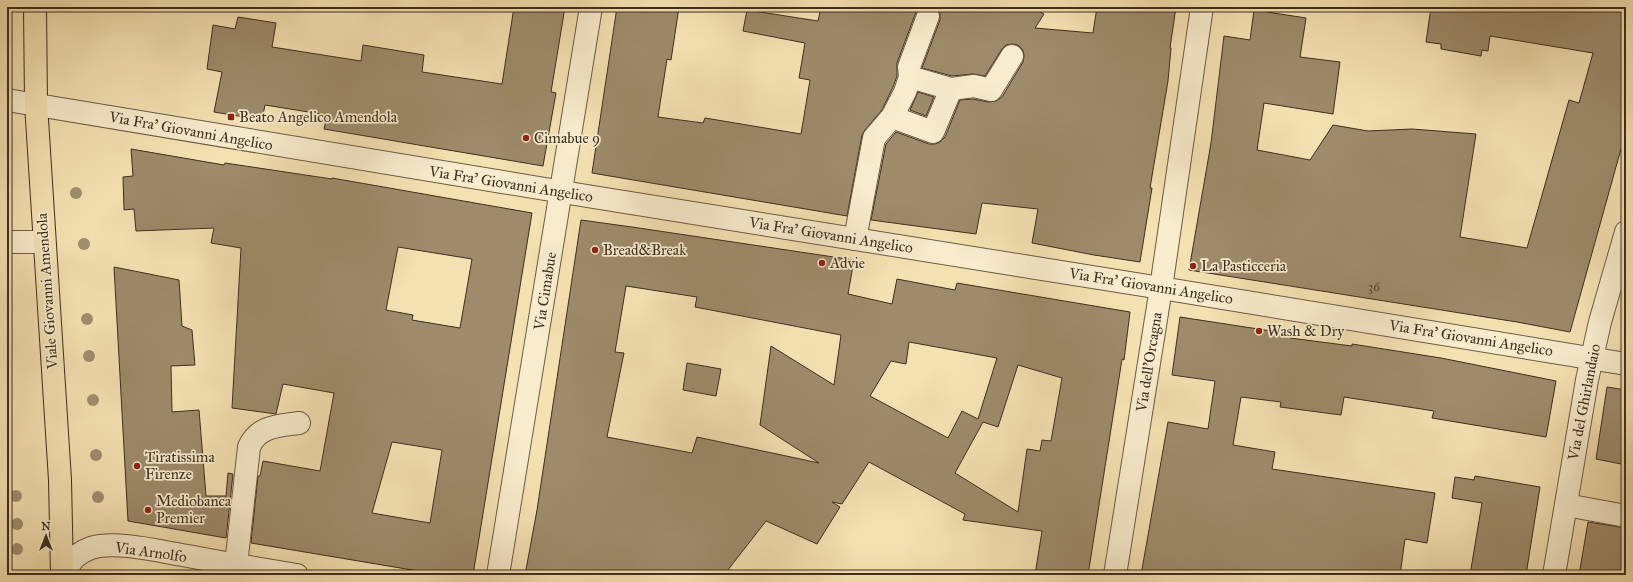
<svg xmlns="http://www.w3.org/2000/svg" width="1633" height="582" font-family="'IM FELL Great Primer',serif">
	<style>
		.building { fill: #9d8b6b; stroke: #3e2e1f; fill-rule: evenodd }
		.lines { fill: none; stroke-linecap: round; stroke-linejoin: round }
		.minor-casing { stroke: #6c5b44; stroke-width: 24 }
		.major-casing { stroke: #3e2e1f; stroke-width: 24 }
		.minor { stroke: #f8eccd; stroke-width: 22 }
		.major { stroke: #f4e1b2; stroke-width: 22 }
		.tree { fill: #a08f6e }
		.poi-dot { fill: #8f2418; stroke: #f8eccd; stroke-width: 1.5 }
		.labels { text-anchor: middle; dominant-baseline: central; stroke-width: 3.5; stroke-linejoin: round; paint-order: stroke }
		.number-label { font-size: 13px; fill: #564532 }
		.poi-label { font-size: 15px; fill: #3e2e1f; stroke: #f8eccd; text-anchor: start }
		.street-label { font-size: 15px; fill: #3e2e1f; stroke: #f8eccd }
	</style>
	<rect width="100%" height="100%" fill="#f4e1b2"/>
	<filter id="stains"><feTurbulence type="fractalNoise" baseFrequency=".005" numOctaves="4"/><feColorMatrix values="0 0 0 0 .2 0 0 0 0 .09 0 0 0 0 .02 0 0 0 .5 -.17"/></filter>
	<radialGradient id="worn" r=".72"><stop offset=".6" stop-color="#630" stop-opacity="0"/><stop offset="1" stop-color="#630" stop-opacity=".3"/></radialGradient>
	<g class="building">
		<path d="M514 7H565L551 92 556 93 543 166 324 129 327 115 265 105 262 120 214 112 222 72 207 69 213 25 235 29 238 17 276 23 272 47 361 61 363 45 424 55 422 72 502 84Z"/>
		<path d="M617 7H679L671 60 667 59 658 117 703 123 705 118 801 134 810 80 799 78 805 43 743 31 747 10 818 21 821 7H920L916 12 897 63V76L893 87 882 110 865 130 862 135 847 216 592 173Z"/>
		<path d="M936 7H1031L1044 14 1035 28 1093 33 1097 7H1176L1170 48H1171L1168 81 1150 188H1152L1140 262 1094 255 1032 243 1038 209 982 203 976 234 871 220 886 144 896 132 929 144H935L940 142 945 137 960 100 973 99 988 102 996 101 1002 97 1023 62 1024 56 1023 50 1018 45 1012 44 1006 45 1002 49 985 76 973 74 952 76 922 68 940 20V14Z"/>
		<path d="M1431 7H1626V131L1570 332 1517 322 1189 270 1211 143 1224 36 1250 40 1254 10 1306 18 1300 57 1340 62 1333 114 1264 103 1257 150 1310 160 1333 125 1368 131 1412 129 1476 134 1460 237 1527 248 1569 100 1579 103 1593 53 1490 36 1488 51 1482 50 1481 56 1441 49V44L1426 42Z"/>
		<path d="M918 92 934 97 926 116 910 110Z"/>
		<path d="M131 149 224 165 225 163 332 179V178L532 213 473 575H442L251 543 258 476H260L263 461 320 471 334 393 283 384 276 414 232 408 241 248 211 243 214 228 136 231 134 209 124 210 123 177 133 176ZM398 247 472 259 460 328 412 320 413 315 386 310ZM392 442 442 450 430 523 372 513Z"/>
		<path d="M581 220 632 227 854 260 848 294 892 304 897 279 955 290 957 283 1130 312 1124 360 1122 359 1088 575H1035L1042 531 963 520 965 514 869 462 842 504 832 502 840 507 817 544 766 521 724 575H525L537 510ZM626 286 697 297 695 307 841 335 834 385 771 346 760 425 819 463 697 437 692 453 607 437 624 353 615 352ZM909 342 997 358 978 419 962 411 948 438 870 396 891 361 906 364ZM1018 365 1062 378 1051 441 1042 440 1040 451 1027 449 1018 512 955 473 983 422 998 427Z"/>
		<path d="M114 267 179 280 182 326 192 330 195 365 171 366 172 412 199 410 206 496H226L228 473 233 474 226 538 128 521Z"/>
		<path d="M1180 317 1291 334 1290 338 1352 346V344L1441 358 1556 381 1546 437 1432 418 1434 411 1344 397 1341 415 1280 407 1281 402 1241 397 1233 445 1275 452 1272 469 1435 493 1427 543 1405 539 1400 575H1141L1168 422 1208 429 1215 381 1172 375Z"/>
		<path d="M687 363 721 369 716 396 683 390Z"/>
		<path d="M1607 387 1626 390V465L1596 459Z"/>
		<path d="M1475 476 1540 487 1526 575H1470L1482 503 1452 498 1455 477 1474 480Z"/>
		<path d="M1588 522 1626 528V575H1579Z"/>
	</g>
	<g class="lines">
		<defs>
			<g id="minor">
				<path d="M910 77 951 89 974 86 991 90 1012 56"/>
				<path d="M7 100 587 196 1161 288 1626 364"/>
				<path d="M892 117 933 132 951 89"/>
				<path d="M855 239 874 138 892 117 905 92 910 77 909 67 928 16"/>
				<path d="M7 242H44"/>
				<path d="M1566 505 1626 516"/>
				<path d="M236 565 249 447C258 426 278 426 299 423"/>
				<path d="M65 575C70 560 76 554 91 548 116 540 162 552 188 556 224 563 260 569 297 575"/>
				<path d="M498 575 591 7"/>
				<path d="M1115 575 1161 288 1202 7"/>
				<path d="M1554 575 1587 380 1600 322 1626 232"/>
			</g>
			<path id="major" d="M35 7 36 104 60 480 62 575"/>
		</defs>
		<use href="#minor" class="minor-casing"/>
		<use href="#major" class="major-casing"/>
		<use href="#minor" class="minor"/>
		<use href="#major" class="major"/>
	</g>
	<g class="tree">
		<circle cx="76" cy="193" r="6"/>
		<circle cx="84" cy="244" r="6"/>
		<circle cx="87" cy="319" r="6"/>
		<circle cx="89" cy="356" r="6"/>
		<circle cx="93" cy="400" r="6"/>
		<circle cx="96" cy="455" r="6"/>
		<circle cx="16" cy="496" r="6"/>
		<circle cx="98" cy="497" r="6"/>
		<circle cx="17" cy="524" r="6"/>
		<circle cx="17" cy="549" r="6"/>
	</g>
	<g class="poi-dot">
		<rect x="227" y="113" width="8" height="8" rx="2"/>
		<circle cx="526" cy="138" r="4"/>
		<circle cx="595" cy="250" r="4"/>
		<circle cx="822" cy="263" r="4"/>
		<circle cx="1193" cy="266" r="4"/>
		<circle cx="1259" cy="331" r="4"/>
		<circle cx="137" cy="466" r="4"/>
		<circle cx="148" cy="510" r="4"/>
	</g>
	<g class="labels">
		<g class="number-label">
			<text x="1374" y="287">36</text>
		</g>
		<g class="poi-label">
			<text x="239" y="117">Beato Angelico Amendola</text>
			<text x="534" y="138">Cimabue 9</text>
			<text x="603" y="250">Bread&amp;Break</text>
			<text x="830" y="263">Advie</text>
			<text x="1201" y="266">La Pasticceria</text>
			<text x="1267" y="331">Wash &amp; Dry</text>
			<text x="145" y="457">Tiratissima<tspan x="145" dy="17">Firenze</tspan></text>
			<text x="156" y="501">Mediobanca<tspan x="156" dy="17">Premier</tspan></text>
		</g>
		<g class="street-label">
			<text transform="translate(191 131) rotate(10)">Via Fra' Giovanni Angelico</text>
			<text transform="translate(511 184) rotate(9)">Via Fra' Giovanni Angelico</text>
			<text transform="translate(831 235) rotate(9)">Via Fra' Giovanni Angelico</text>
			<text transform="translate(1151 286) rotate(9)">Via Fra' Giovanni Angelico</text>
			<text transform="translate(47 291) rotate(-94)">Viale Giovanni Amendola</text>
			<text transform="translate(545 291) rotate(-81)">Via Cimabue</text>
			<text transform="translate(1471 338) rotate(9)">Via Fra' Giovanni Angelico</text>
			<text transform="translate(1149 362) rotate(-81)">Via dell'Orcagna</text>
			<text transform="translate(1584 402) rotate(-79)">Via del Ghirlandaio</text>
			<text transform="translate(151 552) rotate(8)">Via Arnolfo</text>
		</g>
	</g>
	<rect width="1633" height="582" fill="none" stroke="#f4e1b2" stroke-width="24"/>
	<rect x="8" y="8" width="1617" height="566" fill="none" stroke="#3e2e1f" stroke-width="2"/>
	<rect x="12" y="12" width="1609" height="558" fill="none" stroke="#3e2e1f"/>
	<g transform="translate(46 536)" stroke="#f8eccd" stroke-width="3" paint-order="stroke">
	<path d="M0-3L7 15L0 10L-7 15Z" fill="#3e2e1f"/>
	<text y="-6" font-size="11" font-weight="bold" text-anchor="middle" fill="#3e2e1f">N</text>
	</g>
	<rect width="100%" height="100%" filter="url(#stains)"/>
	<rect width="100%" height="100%" fill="url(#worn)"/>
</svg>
